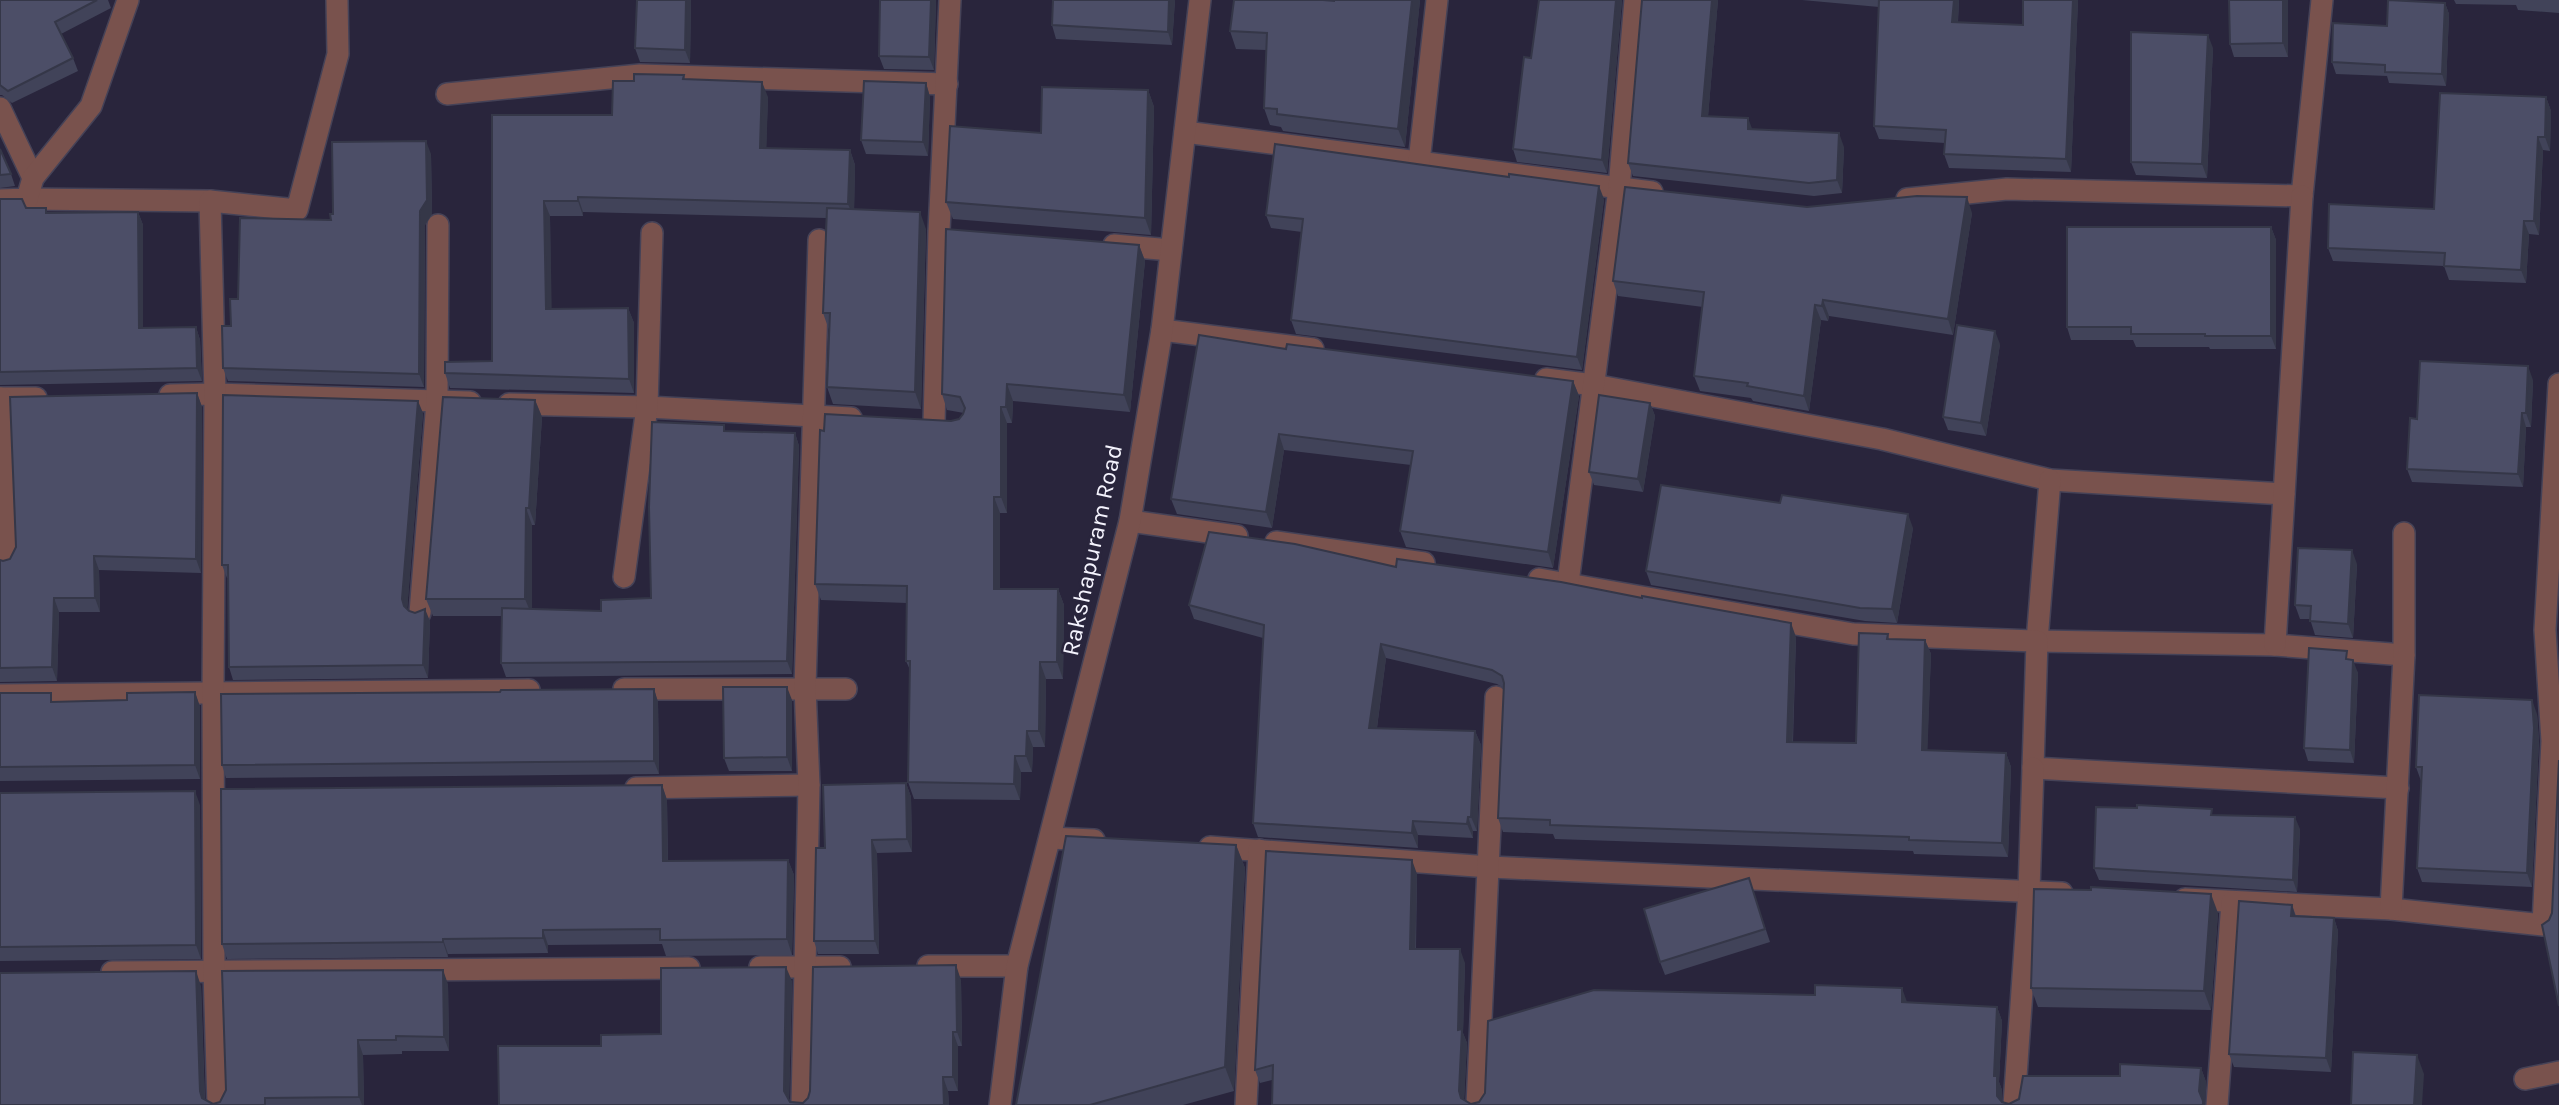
<svg xmlns="http://www.w3.org/2000/svg" width="2559" height="1105" font-family="Karla,sans-serif">
	<style>
		.lines { fill: none; stroke-linecap: round; stroke-linejoin: round }
		.minor-casing { stroke: #454257; stroke-width: 24 }
		.minor { stroke: #79524d; stroke-width: 21 }
		.wall { fill: #414359 }
		.shaded-wall { fill: #353748 }
		.building { fill: #4c4e67; stroke: #353748; stroke-width: 2 }
		.labels { text-anchor: middle; dominant-baseline: central; stroke-width: 5; stroke-linejoin: round; paint-order: stroke }
		.street-label { font-size: 24px; fill: #f4f3fd; stroke: #29253c }
	</style>
	<rect width="100%" height="100%" fill="#29253c"/>
	<g class="lines">
		<defs>
			<g id="minor">
				<path d="M447 94 640 75 947 84"/>
				<path d="M0 108 33 178"/>
				<path d="M1185 132 1652 192"/>
				<path d="M1419 162 1437 0"/>
				<path d="M27 199 210 201"/>
				<path d="M1907 199 2007 189 2302 196 2322 0"/>
				<path d="M0 200 27 199 33 178 91 106 128 0"/>
				<path d="M1114 245 1171 250"/>
				<path d="M1162 330 1313 349"/>
				<path d="M1546 379 1594 385 1882 439 2050 480 2284 494"/>
				<path d="M170 395 215 394 470 402"/>
				<path d="M0 398H36"/>
				<path d="M1 398 8 562"/>
				<path d="M509 404 647 407 851 418"/>
				<path d="M934 423 939 231 950 0"/>
				<path d="M2050 480 2037 641 2275 645 2404 655"/>
				<path d="M1130 521 1237 536"/>
				<path d="M1276 542 1424 563"/>
				<path d="M624 577 647 407 652 233"/>
				<path d="M1539 579 1853 634 2037 641 2033 768 2398 788"/>
				<path d="M1568 583 1619 188 1635 0"/>
				<path d="M420 613 437 401 438 225"/>
				<path d="M2275 645 2302 196"/>
				<path d="M624 689H846"/>
				<path d="M0 695 529 690"/>
				<path d="M636 788 809 785"/>
				<path d="M1050 838 1094 840"/>
				<path d="M1210 847 1490 867 2062 893"/>
				<path d="M2185 899 2391 909 2543 925 2552 741 2545 630 2559 384"/>
				<path d="M2391 909 2404 655V533"/>
				<path d="M928 966H1017"/>
				<path d="M760 967H840"/>
				<path d="M112 972 689 968"/>
				<path d="M2525 1079 2559 1072"/>
				<path d="M218 1105 214 971 213 694 215 394 210 201 297 210 338 54 337 0"/>
				<path d="M802 1105 809 785 805 687 819 240"/>
				<path d="M1000 1105 1017 966 1130 521 1162 330 1200 0"/>
				<path d="M1246 1105 1259 850"/>
				<path d="M1477 1105 1496 697"/>
				<path d="M2014 1105 2029 891 2033 768"/>
				<path d="M2217 1105 2232 902"/>
			</g>
		</defs>
		<use href="#minor" class="minor-casing"/>
		<use href="#minor" class="minor"/>
	</g>
	<g class="wall">
		<path d="M0 0H108L111 8 61 34 73 58 78 71 12 103 2 95H0Z"/>
		<path d="M691 0 690 63 640 62 635 48Z"/>
		<path d="M880 0H936L934 70 884 69 879 56Z"/>
		<path d="M1175 0 1172 45 1056 39 1052 25Z"/>
		<path d="M1334 0H1420L1405 147 1283 131 1281 127 1270 125 1264 108 1266 50 1236 49 1230 31 1334 1Z"/>
		<path d="M1539 0H1622L1607 173 1517 162 1513 149 1531 58Z"/>
		<path d="M1642 0H1718L1708 116 1752 130 1844 147 1842 193 1814 196 1633 176 1628 163Z"/>
		<path d="M1802 0H1959L1958 22 2023 25V0H2078L2071 172 1949 168 1944 154 1945 143 1879 139 1874 126 1879 7Z"/>
		<path d="M2288 0V57H2234L2230 44Z"/>
		<path d="M2454 0H2559V13L2518 10 2516 5 2456 4Z"/>
		<path d="M2445 3 2449 14 2446 86 2389 83 2387 76 2336 74 2332 62 2387 26Z"/>
		<path d="M2213 48 2207 178 2136 175 2131 162Z"/>
		<path d="M684 75 685 79 768 97 766 148 850 150 855 165 854 209 926 229 921 409 833 404 827 387 829 330 823 313 826 218 583 212V216H550L551 308H628L634 323V393L450 388 445 373 492 361V115H612L634 81Z"/>
		<path d="M926 83 930 97 928 156 866 154 861 140Z"/>
		<path d="M1148 90 1154 107 1151 235 953 219 946 202 1041 133Z"/>
		<path d="M2546 97 2551 111 2550 151 2543 150 2539 235 2529 234 2526 283 2449 280 2444 266 2333 261 2328 248 2434 209Z"/>
		<path d="M0 149 11 174 15 186 0 188Z"/>
		<path d="M431 154 432 214 425 225 424 387 228 381 223 368 231 326 238 299 331 220 333 214Z"/>
		<path d="M0 199 48 213 138 212 143 225V327H196L200 340 202 381 0 385Z"/>
		<path d="M1604 199 1582 370 1296 334 1291 320 1302 232 1271 228 1266 215Z"/>
		<path d="M1807 207 1972 213 1953 335 1829 316 1828 321 1821 320 1809 411 1753 401 1751 398 1700 391 1694 376 1703 307 1618 296 1613 281Z"/>
		<path d="M2271 227 2276 240V349H2210L2209 347H2136L2133 340H2071L2067 327Z"/>
		<path d="M1139 245 1145 261 1130 412 1013 401 1012 423H1007V513H1000V589H1058L1064 605 1063 679H1046L1045 747H1033L1032 772H1021L1020 800 914 799 908 782 910 670 906 661 907 603 821 600 815 584 951 421 959 419 964 413 947 410 942 394Z"/>
		<path d="M2000 344 1986 436 1948 430 1943 417Z"/>
		<path d="M1286 349 1573 381 1579 396 1553 568 1406 547 1400 531 1411 465 1284 450 1272 528 1177 514 1171 499Z"/>
		<path d="M2533 380 2531 427H2526L2523 487 2412 482 2407 469 2417 419Z"/>
		<path d="M197 393 202 407 201 573 99 570 100 612H59L57 681 0 682V560L3 561 10 559Z"/>
		<path d="M535 400 542 417 535 525H532V609L601 611 651 598 726 431 795 433 799 446 792 674 506 677 501 663 502 616H433L426 599Z"/>
		<path d="M1650 403 1655 416 1643 492 1594 485 1589 472Z"/>
		<path d="M423 413 407 610 430 621 428 678 233 680 229 667 228 578H227L222 565Z"/>
		<path d="M1780 503 1913 528 1897 623 1865 621 1651 585 1646 571Z"/>
		<path d="M2357 564 2353 638 2315 635 2310 619H2300L2295 605Z"/>
		<path d="M1396 567 1796 637 1793 742 1856 743 1888 634 1889 639 1925 640 1931 654 1927 750 2006 753 2011 767 2008 857 1914 854 1913 851 1555 839 1553 834 1503 832 1498 818 1504 688 1497 684 1386 658 1377 728 1475 731 1481 745 1477 831H1473V838L1418 835V848L1258 837 1253 823 1263 638 1194 619 1189 605Z"/>
		<path d="M2350 660 2358 673 2354 763 2308 761 2304 748Z"/>
		<path d="M654 689 658 702 659 774 226 778 222 765 500 692Z"/>
		<path d="M195 692 200 707V779L0 781V693L54 702 127 700Z"/>
		<path d="M792 700V771H729L724 758Z"/>
		<path d="M2537 714 2539 741 2532 887 2422 882 2417 868 2421 781 2416 767Z"/>
		<path d="M906 783 911 797 912 852 877 853 879 954H818L814 941 825 848Z"/>
		<path d="M662 785 667 800 668 861 788 860 794 875 792 955 666 956 662 944 548 945V953L448 954V957L227 959 222 944Z"/>
		<path d="M0 793 200 805 201 959 0 961Z"/>
		<path d="M2214 815 2300 829 2297 892 2099 880 2094 868Z"/>
		<path d="M1236 845 1245 868 1234 1091 1183 1105H1016Z"/>
		<path d="M1417 874 1416 949 1465 963 1463 1033 1467 1043 1464 1100 1471 1104 1907 1002 1997 1007 2002 1021 1999 1082 2002 1090V1102L2009 1104 2120 1076 2201 1068 2206 1082 2205 1105H1272V1080L1260 1083 1255 1070Z"/>
		<path d="M1753 891 1770 942 1665 975 1660 962Z"/>
		<path d="M2292 905 2296 916 2334 918 2338 931 2331 1072 2234 1067 2229 1054Z"/>
		<path d="M2218 913 2211 1010 2038 1007 2031 988Z"/>
		<path d="M961 980 962 1046H958V1091H948L949 1105H499L601 1046 661 1034 792 981 789 1101 803 1103Z"/>
		<path d="M448 984 449 1051H402V1054L363 1055 364 1105H0L201 986 205 1100 213 1104 220 1102Z"/>
	</g>
	<g class="shaded-wall">
		<path d="M686 0H691L690 63 685 50Z"/>
		<path d="M931 0H936L934 70 929 57Z"/>
		<path d="M1169 0H1175L1172 45 1168 32Z"/>
		<path d="M1412 0H1420L1405 147 1398 129Z"/>
		<path d="M1616 0H1622L1607 173 1602 160Z"/>
		<path d="M1712 0H1718L1707 129 1702 116Z"/>
		<path d="M1954 0H1959L1957 35 1952 22Z"/>
		<path d="M2073 0H2078L2071 172 2066 159Z"/>
		<path d="M2283 0H2288V57L2283 43Z"/>
		<path d="M2445 3 2449 14 2446 86 2442 74Z"/>
		<path d="M2208 35 2213 48 2207 178 2202 164Z"/>
		<path d="M762 82 768 97 766 163 760 148Z"/>
		<path d="M926 83 930 97 928 156 923 142Z"/>
		<path d="M1148 90 1154 107 1151 235 1145 218Z"/>
		<path d="M2546 97 2551 111 2550 151 2545 137Z"/>
		<path d="M1748 118 1753 131 1748 129Z"/>
		<path d="M1839 133 1844 147 1842 193 1837 180Z"/>
		<path d="M2538 137 2543 150 2539 235 2534 221Z"/>
		<path d="M426 141 431 154 432 214 425 225 424 387 419 374 420 211Z"/>
		<path d="M850 150 855 165 854 219 848 204Z"/>
		<path d="M1599 186 1604 199 1582 370 1577 357Z"/>
		<path d="M578 197 583 212V216L578 201Z"/>
		<path d="M1967 197 1972 213 1953 335 1948 319Z"/>
		<path d="M544 201 550 216 552 323 546 309Z"/>
		<path d="M138 212 143 225V340L139 328Z"/>
		<path d="M920 212 926 229 921 409 915 392Z"/>
		<path d="M2524 221 2529 234 2526 283 2521 270Z"/>
		<path d="M2271 227 2276 240V349L2271 336Z"/>
		<path d="M1139 245 1145 261 1130 412 1124 395Z"/>
		<path d="M1823 300 1829 316 1828 321 1822 306Z"/>
		<path d="M1815 305 1821 320 1809 411 1804 396Z"/>
		<path d="M628 308 634 323V393L629 379Z"/>
		<path d="M196 327 200 340 202 381 197 368Z"/>
		<path d="M1995 331 2000 344 1986 436 1981 423Z"/>
		<path d="M2528 366 2533 380 2531 427 2526 413Z"/>
		<path d="M1573 381 1579 396 1553 568 1548 552Z"/>
		<path d="M1007 384 1013 401 1012 423 1006 407Z"/>
		<path d="M197 393 202 407 201 573 196 559Z"/>
		<path d="M535 400 542 417 535 525 529 508Z"/>
		<path d="M418 401 423 413 407 612 404 606 402 599Z"/>
		<path d="M1650 403 1655 416 1643 492 1638 479Z"/>
		<path d="M1001 407 1007 423V513L1001 497Z"/>
		<path d="M2522 413 2526 427 2523 487 2518 474Z"/>
		<path d="M795 433 799 446 792 674 787 661Z"/>
		<path d="M1279 434 1284 450 1272 528 1266 512Z"/>
		<path d="M994 497 1000 513V605L994 589Z"/>
		<path d="M526 508 532 525V616L525 599Z"/>
		<path d="M1908 514 1913 528 1897 623 1892 609Z"/>
		<path d="M2352 550 2357 564 2353 638 2348 624Z"/>
		<path d="M94 556 99 570 100 612 95 598Z"/>
		<path d="M1058 589 1064 605 1063 679 1057 662Z"/>
		<path d="M54 598 59 612 57 681 52 667Z"/>
		<path d="M425 609 430 621 428 678 423 665Z"/>
		<path d="M1791 623 1796 637 1792 756 1787 742Z"/>
		<path d="M1925 640 1931 654 1927 764 1922 750Z"/>
		<path d="M1381 644 1386 658 1375 742 1369 728Z"/>
		<path d="M2353 660 2358 673 2354 763 2350 750Z"/>
		<path d="M1040 662 1046 679 1045 747 1039 731Z"/>
		<path d="M787 687 792 700V771L787 757Z"/>
		<path d="M654 689 658 702 659 774 654 761Z"/>
		<path d="M195 692 200 707V779L195 765Z"/>
		<path d="M2532 700 2537 714 2539 741 2532 887 2527 873Z"/>
		<path d="M1027 731 1033 747 1032 772 1026 756Z"/>
		<path d="M1475 731 1481 745 1477 831 1471 817Z"/>
		<path d="M2006 753 2011 767 2008 857 2002 843Z"/>
		<path d="M1015 756 1021 772 1020 800 1014 784Z"/>
		<path d="M906 783 911 797 912 852 907 839Z"/>
		<path d="M662 785 667 800 668 876 663 861Z"/>
		<path d="M195 791 200 805 201 959 196 945Z"/>
		<path d="M1468 817 1473 831V838L1467 824Z"/>
		<path d="M2295 817 2300 829 2297 892 2293 880Z"/>
		<path d="M1413 821 1418 835V848L1412 833Z"/>
		<path d="M872 840 877 853 879 954 875 941Z"/>
		<path d="M1236 845 1245 868 1234 1091 1225 1067Z"/>
		<path d="M788 860 794 875 792 955 787 939Z"/>
		<path d="M1412 860 1417 874 1415 962 1410 949Z"/>
		<path d="M2211 894 2218 913 2211 1010 2204 991Z"/>
		<path d="M2292 905 2296 918 2291 916Z"/>
		<path d="M2334 918 2338 931 2331 1072 2326 1058Z"/>
		<path d="M543 930 548 945V953L543 938Z"/>
		<path d="M443 939 448 954V957L443 942Z"/>
		<path d="M1460 949 1465 963 1463 1033 1467 1043 1464 1105 1459 1091 1458 1030Z"/>
		<path d="M956 965 961 980 962 1046 957 1032Z"/>
		<path d="M786 967 792 981 789 1105 784 1091Z"/>
		<path d="M443 970 448 984 449 1051 444 1037Z"/>
		<path d="M196 971 201 986 205 1105 200 1091Z"/>
		<path d="M1902 988 1907 1002H1902Z"/>
		<path d="M1997 1007 2002 1021 1999 1082 2002 1090V1105L1997 1096 1994 1076Z"/>
		<path d="M953 1032 958 1046V1091L953 1077Z"/>
		<path d="M358 1040 363 1055 364 1105H362L359 1097Z"/>
		<path d="M2417 1055 2424 1074 2422 1105H2414Z"/>
		<path d="M2201 1068 2206 1082 2205 1105H2203L2199 1091Z"/>
		<path d="M943 1077 948 1091 949 1105H944Z"/>
	</g>
	<g class="building">
		<path d="M0 0H97L55 22 73 58 8 91 0 85Z"/>
		<path d="M637 0H686L685 50 635 48Z"/>
		<path d="M880 0H931L929 57 879 56Z"/>
		<path d="M1053 0H1169L1168 32 1052 25Z"/>
		<path d="M1234 0H1323L1334 1V0H1412L1398 129 1277 114V109L1264 108 1267 33 1230 31Z"/>
		<path d="M1539 0H1616L1602 160 1513 149 1524 57 1531 58Z"/>
		<path d="M1642 0H1712L1702 116 1748 118V129L1839 133 1837 180 1809 183 1628 163Z"/>
		<path d="M1879 0H1954L1952 22 2023 25V0H2073L2066 159 1944 154 1946 130 1874 126Z"/>
		<path d="M2229 0H2283V43L2230 44Z"/>
		<path d="M2388 0 2445 3 2442 74 2385 72V65L2332 62 2333 23 2387 26Z"/>
		<path d="M2131 32 2208 35 2202 164 2131 162Z"/>
		<path d="M634 74 684 75 683 79 762 82 760 148 850 150 848 204 578 197V201H544L546 309 628 308 629 379 445 373V362L492 361V115H612L613 81H634Z"/>
		<path d="M864 81 926 83 923 142 861 140Z"/>
		<path d="M1042 87 1148 90 1145 218 946 202 950 126 1041 133Z"/>
		<path d="M2440 93 2546 97 2545 137H2538L2534 221H2524L2521 270 2444 266 2445 253 2328 248 2329 204 2434 209Z"/>
		<path d="M426 141 427 200 420 211 419 374 223 368 222 326H231L230 299H238L240 218 331 220 330 214H333L332 142Z"/>
		<path d="M1275 144 1509 177V174L1599 186 1577 357 1291 320 1303 219 1266 215Z"/>
		<path d="M0 149 11 174 0 175Z"/>
		<path d="M1625 187 1807 207 1917 196 1967 197 1948 319 1823 300 1822 306 1815 305 1804 396 1747 386 1748 383 1694 376 1704 292 1613 281Z"/>
		<path d="M0 199H22L26 208H46V213L138 212 139 328 196 327 197 368 0 372Z"/>
		<path d="M827 208 920 212 915 392 827 387 830 313H823Z"/>
		<path d="M2067 227H2271V336H2205V334H2131V327H2067Z"/>
		<path d="M946 229 1139 245 1124 395 1007 384 1006 407H1001V497H994V589H1058L1057 662H1040L1039 731H1027L1026 756H1015L1014 784 908 782 910 661H906L907 586 815 584 820 430 824 431 825 414 951 421 959 419 963 414 965 408 960 397 942 394Z"/>
		<path d="M1957 325 1995 331 1981 423 1943 417Z"/>
		<path d="M1199 335 1286 349 1287 344 1573 381 1548 552 1400 531 1413 451 1279 434 1266 512 1171 499Z"/>
		<path d="M2420 361 2528 366 2526 413H2522L2518 474 2407 469 2410 418 2417 419Z"/>
		<path d="M197 393 196 559 94 556 95 598H54L52 667 0 668V560L3 561 10 559 16 547 10 397Z"/>
		<path d="M223 395 418 401 402 599 404 606 409 611 415 613 425 609 423 665 229 667 228 565H222Z"/>
		<path d="M1599 395 1650 403 1638 479 1589 472Z"/>
		<path d="M443 397 535 400 529 508H526L525 599H426Z"/>
		<path d="M652 422 724 425V431L795 433 787 661 501 663 502 608 601 611V600L651 598 649 507Z"/>
		<path d="M1661 485 1780 503 1782 495 1908 514 1892 609 1860 608 1646 571Z"/>
		<path d="M1209 532 1295 544 1396 567 1397 559 1561 582 1642 598V596L1791 623 1787 742 1856 743 1859 633 1888 634 1887 639 1925 640 1922 750 2006 753 2002 843 1909 840V837L1550 825V820L1498 818 1504 683 1502 676 1492 670 1381 644 1369 728 1475 731 1471 817H1468L1467 824 1413 821 1412 833 1253 823 1264 625 1189 605Z"/>
		<path d="M2298 548 2352 550 2348 624 2310 621 2311 606 2295 605Z"/>
		<path d="M2309 648 2347 651 2346 659 2353 660 2350 750 2304 748Z"/>
		<path d="M723 687H787V757L724 758Z"/>
		<path d="M654 689V761L222 765 221 694 500 692 501 690Z"/>
		<path d="M195 692V765L0 767V693H51V702L127 700V693Z"/>
		<path d="M2419 695 2532 700 2534 728 2527 873 2417 868 2422 767H2416Z"/>
		<path d="M2559 760V1006L2542 925 2549 920 2552 913Z"/>
		<path d="M906 783 907 839 872 840 875 941H814L816 848H825L823 785Z"/>
		<path d="M662 785 663 861 788 860 787 939 660 940V929L543 930V938L443 939V942L222 944 221 789Z"/>
		<path d="M195 791 196 945 0 947V793Z"/>
		<path d="M2137 805 2212 809 2211 815 2295 817 2293 880 2094 868 2096 807 2137 808Z"/>
		<path d="M1066 836 1236 845 1225 1067 1090 1105H1016Z"/>
		<path d="M1266 851 1412 860 1410 949H1460L1458 1030 1462 1029 1459 1091 1461 1098 1471 1104 1479 1102 1485 1093 1488 1021 1594 990 1815 995V985L1902 988V1002L1997 1007 1994 1076H1997V1096L2002 1102 2009 1104 2019 1099 2023 1076H2120V1064L2201 1068 2199 1091 2203 1101V1105H1272L1273 1065 1255 1070Z"/>
		<path d="M1749 878 1765 929 1660 962 1644 909Z"/>
		<path d="M2091 887 2211 894 2204 991 2031 988 2034 889 2091 890Z"/>
		<path d="M2239 901 2292 905 2291 916 2334 918 2326 1058 2229 1054Z"/>
		<path d="M956 965 957 1032H953V1077H943L944 1105H499L498 1046H601V1035L661 1034V968L786 967 784 1091 790 1102 803 1103 808 1098 810 1091 813 967Z"/>
		<path d="M443 970 444 1037 396 1036V1040H358L359 1097 265 1098V1105H0V973L196 971 200 1091 202 1098 213 1104 220 1102 226 1090 222 971Z"/>
		<path d="M2353 1052 2417 1055 2414 1105H2351Z"/>
	</g>
	<g class="labels">
		<g class="street-label">
			<text transform="translate(1092 550) rotate(-78)">Rakshapuram Road</text>
		</g>
	</g>
</svg>
